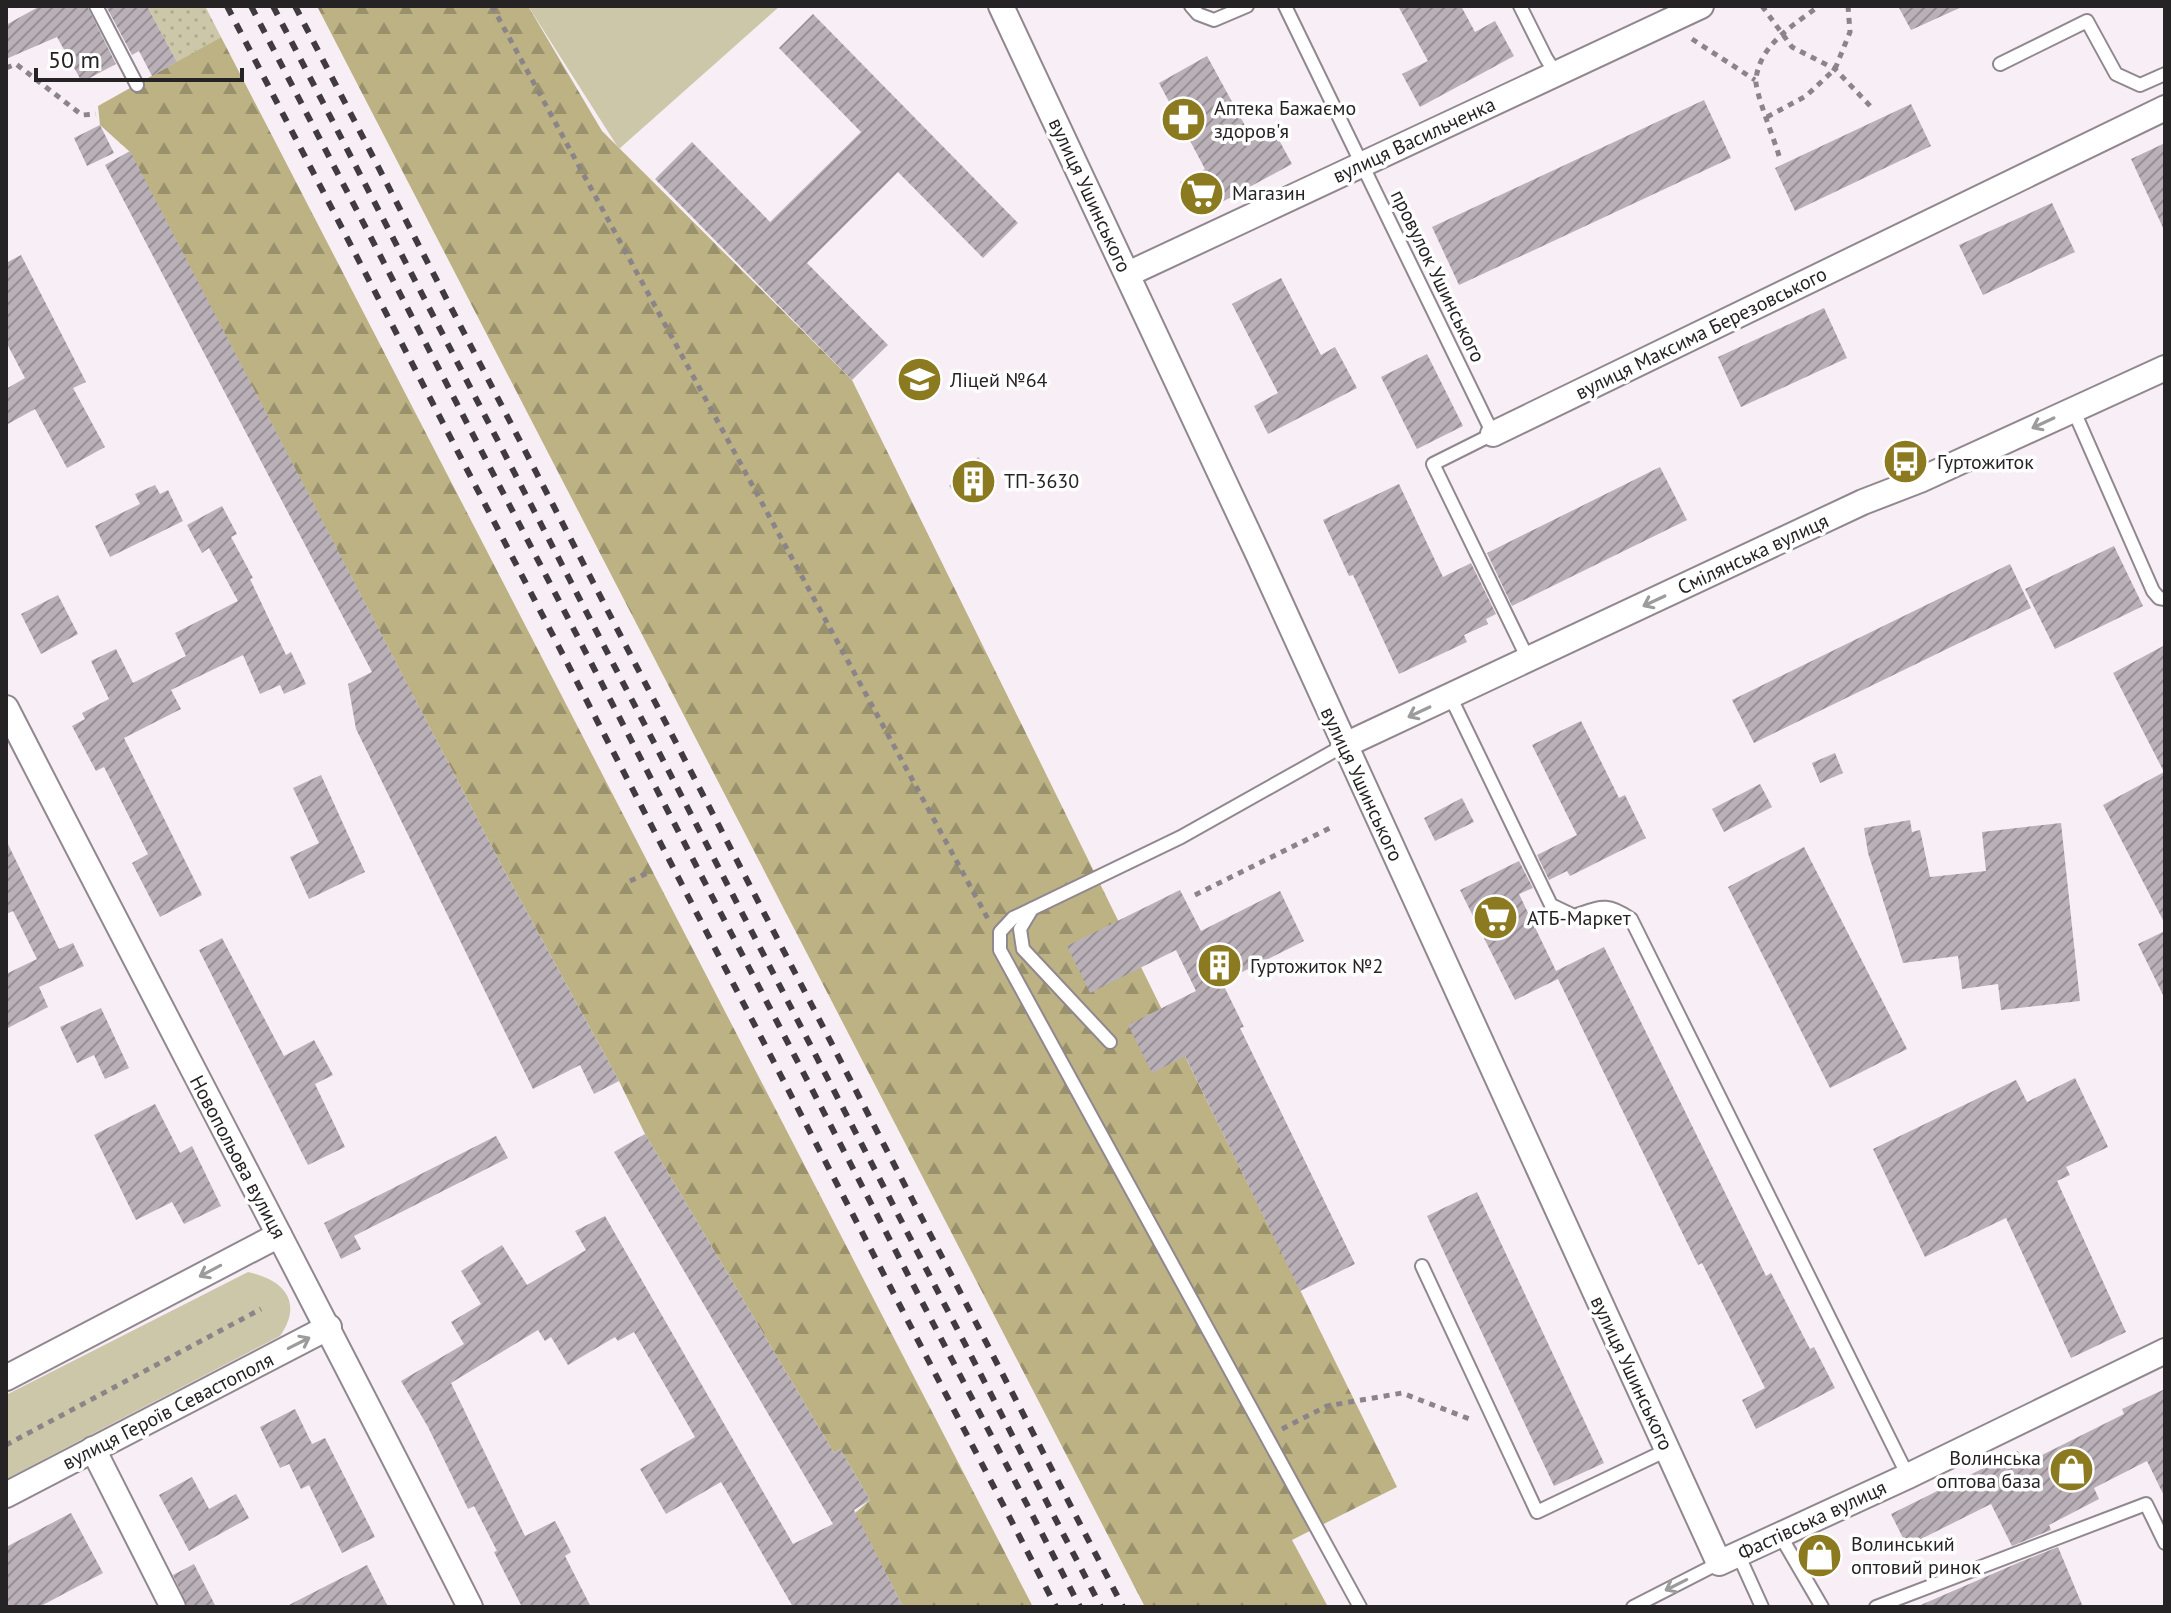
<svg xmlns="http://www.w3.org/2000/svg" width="2171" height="1613" font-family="'PT Sans',sans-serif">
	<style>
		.grass { fill: url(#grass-dots) }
		.forest { fill: url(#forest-firs) }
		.green { fill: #cdc7a9 }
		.building { fill: url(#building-hatch) }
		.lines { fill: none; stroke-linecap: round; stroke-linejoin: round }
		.service-casing { stroke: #91888f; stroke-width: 16 }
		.minor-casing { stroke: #91888f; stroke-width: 28 }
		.path { stroke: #8b858a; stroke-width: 5; stroke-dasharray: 6 6; stroke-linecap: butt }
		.service { stroke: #fff; stroke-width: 12 }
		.minor { stroke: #fff; stroke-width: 24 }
		.rail { stroke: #3f3b3e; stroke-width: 6; stroke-dasharray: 10 10; stroke-linecap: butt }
		.oneway { stroke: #9d9c9d }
		.labels { text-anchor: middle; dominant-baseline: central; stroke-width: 7; stroke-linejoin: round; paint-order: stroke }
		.poi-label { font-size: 20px; fill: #262325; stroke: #fff; text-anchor: start }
		.street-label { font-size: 20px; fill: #262325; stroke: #fff }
	</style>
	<defs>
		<pattern id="grass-dots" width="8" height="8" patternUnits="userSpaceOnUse" patternTransform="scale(2)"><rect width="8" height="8" fill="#cdc7a9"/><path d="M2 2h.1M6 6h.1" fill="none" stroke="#b0ab91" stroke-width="1.8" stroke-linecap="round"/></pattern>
		<pattern id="forest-firs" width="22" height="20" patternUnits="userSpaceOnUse" patternTransform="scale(2)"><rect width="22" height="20" fill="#bcb284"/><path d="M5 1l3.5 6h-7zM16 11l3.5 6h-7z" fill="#99906c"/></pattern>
		<pattern id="building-hatch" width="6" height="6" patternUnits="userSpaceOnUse" patternTransform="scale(2)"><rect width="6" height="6" fill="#bab0b7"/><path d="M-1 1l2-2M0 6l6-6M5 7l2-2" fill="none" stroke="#978f95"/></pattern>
	</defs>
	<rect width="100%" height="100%" fill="#f8eef6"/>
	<path class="grass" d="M147 6H205L221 37 177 62Z"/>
	<g class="forest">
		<path d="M317 6H528L602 131 852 380 1397 1487 1292 1540 1328 1607H1145Z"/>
		<path d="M221 37 1033 1607H903L855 1513 870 1500 840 1449 834 1453 645 1134 619 1081 504 870 130 152 100 125 98 106Z"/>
	</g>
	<g class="green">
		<path d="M528 6H780L619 149Z"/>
		<path d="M248 1272C283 1279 304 1302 280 1336L6 1479V1395Z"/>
	</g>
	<g class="building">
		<path d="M40 6H87L116 64 82 82 57 37 6 59V25Z"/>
		<path d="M106 6H147L177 62 152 76 139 51 132 55Z"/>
		<path d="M1398 6H1461L1475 32 1495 21 1514 56 1420 107 1402 74 1428 61Z"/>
		<path d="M1898 6H1964L1911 30Z"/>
		<path d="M813 14 1018 223 983 258 898 172 807 263 888 345 852 380 655 179 692 142 770 222 861 132 779 48Z"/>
		<path d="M1207 56 1253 140 1273 129 1292 164 1198 215 1180 182 1205 169 1159 83Z"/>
		<path d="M1704 100 1731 158 1459 285 1432 227Z"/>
		<path d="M1911 104 1931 146 1795 211 1775 168Z"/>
		<path d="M100 125 114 153 87 166 74 138Z"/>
		<path d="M2165 143V232L2131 159Z"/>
		<path d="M130 151 504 870 619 1081 594 1094 580 1065 533 1089 356 729 348 684 372 672 105 165Z"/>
		<path d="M2052 203 2075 252 1983 295 1959 245Z"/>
		<path d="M21 255 86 382 73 388 105 447 67 468 35 409 6 425V389L25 378 6 342V263Z"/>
		<path d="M1281 278 1321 355 1335 347 1357 388 1268 434 1254 406 1278 393 1232 304Z"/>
		<path d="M1824 308 1847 358 1741 407 1718 357Z"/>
		<path d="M1427 354 1463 426 1417 449 1381 377Z"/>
		<path d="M978 457 996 475 967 504 949 486Z"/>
		<path d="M1660 467 1687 520 1512 606 1487 553Z"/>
		<path d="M1399 484 1443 577 1471 563 1496 614 1486 619 1488 624 1464 635 1467 642 1399 674 1353 575 1349 576 1323 520Z"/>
		<path d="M155 485 160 494 168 490 183 521 110 557 95 526 140 504 135 494Z"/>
		<path d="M222 506 237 534 231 537 253 578 250 579 286 655 291 652 306 684 284 694 280 685 260 694 243 655 171 690 181 709 124 738 202 895 160 917 132 863 148 854 104 767 96 771 72 726 85 719 82 713 109 699 91 661 116 649 133 683 186 656 175 633 238 601 209 548 202 553 187 525Z"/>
		<path d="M2114 546 2143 606 2055 649 2025 589Z"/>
		<path d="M2010 564 2031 608 1754 743 1732 700Z"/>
		<path d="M58 595 78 634 41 654 21 614Z"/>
		<path d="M2165 645V924L2103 805 2164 772 2113 673Z"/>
		<path d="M1581 721 1619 798 1625 795 1646 838 1570 876 1567 871 1549 880 1537 855 1577 835 1532 745Z"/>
		<path d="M1835 753 1843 773 1820 783 1812 763Z"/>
		<path d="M321 775 365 872 309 899 290 857 319 843 293 788Z"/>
		<path d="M1760 784 1772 807 1724 832 1712 809Z"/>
		<path d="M1462 798 1474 822 1435 841 1424 818Z"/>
		<path d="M1910 820 1912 832 1920 830 1930 877 1986 871 1982 832 2061 823 2080 1001 2001 1010 1998 984 1962 989 1958 956 1903 963 1868 853 1864 828Z"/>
		<path d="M6 840 59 949 73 943 84 966 39 987 48 1007 6 1029V974L37 959 13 911 6 914Z"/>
		<path d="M1804 847 1907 1049 1830 1088 1728 887Z"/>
		<path d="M1519 861 1533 888 1519 894 1556 971 1604 947 1766 1276 1771 1273 1810 1349 1814 1347 1835 1388 1756 1429 1742 1400 1765 1388 1702 1263 1698 1265 1558 979 1515 1000 1460 890Z"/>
		<path d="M1180 890 1201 931 1280 891 1304 941 1222 982 1244 1027 1240 1028 1355 1264 1300 1291 1185 1056 1152 1073 1128 1025 1196 991 1176 950 1090 993 1067 946Z"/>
		<path d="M2165 931V999L2138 944Z"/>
		<path d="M222 938 284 1056 314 1040 333 1075 315 1084 345 1147 308 1165 199 950Z"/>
		<path d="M101 1008 129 1068 105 1079 94 1055 77 1063 60 1027Z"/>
		<path d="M2075 1078 2108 1147 2066 1167 2070 1175 2057 1181 2126 1332 2071 1358 2006 1218 1925 1257 1873 1149 2016 1080 2027 1102Z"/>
		<path d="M155 1104 180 1153 192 1146 221 1206 184 1224 172 1202 136 1220 94 1135Z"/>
		<path d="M645 1134 834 1453 840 1449 870 1500 854 1510 903 1607H793L721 1482 666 1514 640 1469 695 1437 634 1332 618 1341 615 1337 568 1365 551 1337 545 1341 538 1330 451 1383 525 1536 555 1521 571 1552 565 1556 591 1607H522L494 1552 497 1551 474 1506 468 1509 428 1427 401 1381 464 1344 451 1322 481 1304 461 1271 502 1245 527 1285 586 1250 575 1231 605 1216 793 1544 833 1524 614 1152Z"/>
		<path d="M496 1136 508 1158 354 1236 361 1249 341 1259 324 1223Z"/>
		<path d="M1477 1192 1604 1463 1554 1486 1427 1216Z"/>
		<path d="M2165 1389V1498L2147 1461 2094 1488 2099 1499 2049 1525 2051 1530 2012 1546 1991 1504 1907 1546 1891 1514 2018 1451 2024 1464 2124 1414 2122 1409Z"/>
		<path d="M295 1409 312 1444 325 1438 375 1537 342 1553 309 1485 301 1489 289 1464 280 1468 260 1427Z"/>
		<path d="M192 1477 209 1509 236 1494 249 1518 189 1551 159 1495Z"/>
		<path d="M71 1513 103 1573 39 1607H6V1547Z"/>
		<path d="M2058 1547 2083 1607H1916L2020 1562Z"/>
		<path d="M194 1564 216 1607H188L173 1575Z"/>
		<path d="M367 1565 388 1607H285Z"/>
	</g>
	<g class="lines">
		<defs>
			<g id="service">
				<path d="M96 6 137 85"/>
				<path d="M1191 6 1198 14 1214 20 1247 6"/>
				<path d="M1285 6 1493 434 1433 464 1529 661"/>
				<path d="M1520 6 1546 58 1556 74"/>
				<path d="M2000 64 2087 21 2116 74 2140 85 2165 74"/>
				<path d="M2073 409 2153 591 2159 598 2165 599"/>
				<path d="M1451 698 1551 905 1574 916C1601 907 1606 902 1631 919L1908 1476"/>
				<path d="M1343 746 1181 837 1013 918 1000 932V950L1360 1607"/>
				<path d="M1032 909 1020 929 1023 949 1110 1042"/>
				<path d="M1422 1266 1537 1512 1667 1450"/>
				<path d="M1780 1535 1822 1607"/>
				<path d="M1738 1554 1762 1607"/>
				<path d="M1633 1607 1719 1563"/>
				<path d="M1876 1607 2146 1504 2165 1543"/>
			</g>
			<g id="minor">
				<path d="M1001 6 1258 554 1719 1563 1908 1476 2165 1351"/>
				<path d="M1128 274 1701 6"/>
				<path d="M1493 434 2165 108"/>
				<path d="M6 708C160 1008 318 1306 470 1607"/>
				<path d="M1343 746 1863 502 1920 480 2165 368"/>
				<path d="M6 1378 279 1235"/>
				<path d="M93 1449 173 1607"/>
				<path d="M6 1495 329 1327"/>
			</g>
		</defs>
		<use href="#service" class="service-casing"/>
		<use href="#minor" class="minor-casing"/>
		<g class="path">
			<path d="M492 6 988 919"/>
			<path d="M1762 6 1792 47 1835 69 1874 110"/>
			<path d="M1692 39 1755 80"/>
			<path d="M6 68 16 64 82 115 96 114"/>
			<path d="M1767 117 1806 96 1835 69 1850 32 1848 6"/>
			<path d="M1779 156C1775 141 1754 90 1756 79 1760 44 1794 25 1819 6"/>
			<path d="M630 881 652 871"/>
			<path d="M1195 895 1330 828"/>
			<path d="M1282 1429 1327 1406 1402 1393 1472 1420"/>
			<path d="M6 1445 261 1309"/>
		</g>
		<use href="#service" class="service"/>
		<use href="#minor" class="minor"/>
		<g class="rail">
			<path d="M227 6 1056 1607"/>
			<path d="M251 6 1080 1607"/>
			<path d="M273 6 1101 1607"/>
			<path d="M295 6 1123 1607"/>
		</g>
	</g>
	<defs><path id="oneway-shaft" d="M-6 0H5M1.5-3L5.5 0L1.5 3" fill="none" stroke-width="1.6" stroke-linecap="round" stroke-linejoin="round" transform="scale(2)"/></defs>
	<g class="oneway">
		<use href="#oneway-shaft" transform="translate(2043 423) rotate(155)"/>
		<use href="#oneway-shaft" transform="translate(1654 601) rotate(155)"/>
		<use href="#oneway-shaft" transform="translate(1419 712) rotate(155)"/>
		<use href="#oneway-shaft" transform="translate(210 1271) rotate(152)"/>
		<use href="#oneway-shaft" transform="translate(299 1343) rotate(-27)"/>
		<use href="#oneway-shaft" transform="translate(1676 1585) rotate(153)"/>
	</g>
	<defs>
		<symbol id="pharmacy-disc" viewBox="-11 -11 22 22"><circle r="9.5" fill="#8c7a20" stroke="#fff"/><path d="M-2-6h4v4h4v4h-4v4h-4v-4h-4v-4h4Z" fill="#fff"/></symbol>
		<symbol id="supermarket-disc" viewBox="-11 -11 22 22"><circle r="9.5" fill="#8c7a20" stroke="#fff"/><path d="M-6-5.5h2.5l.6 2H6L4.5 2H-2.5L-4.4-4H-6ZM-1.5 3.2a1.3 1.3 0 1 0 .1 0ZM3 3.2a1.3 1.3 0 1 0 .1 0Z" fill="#fff"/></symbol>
		<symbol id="school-disc" viewBox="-11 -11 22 22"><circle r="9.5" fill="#8c7a20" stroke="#fff"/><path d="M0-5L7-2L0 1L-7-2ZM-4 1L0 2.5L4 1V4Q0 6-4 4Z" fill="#fff"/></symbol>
		<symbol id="bus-disc" viewBox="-11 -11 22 22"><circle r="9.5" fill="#8c7a20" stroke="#fff"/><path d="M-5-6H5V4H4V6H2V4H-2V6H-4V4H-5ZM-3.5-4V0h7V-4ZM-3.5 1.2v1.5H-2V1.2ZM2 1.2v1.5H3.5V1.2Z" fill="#fff"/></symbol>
		<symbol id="building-disc" viewBox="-11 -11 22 22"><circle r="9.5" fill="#8c7a20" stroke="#fff"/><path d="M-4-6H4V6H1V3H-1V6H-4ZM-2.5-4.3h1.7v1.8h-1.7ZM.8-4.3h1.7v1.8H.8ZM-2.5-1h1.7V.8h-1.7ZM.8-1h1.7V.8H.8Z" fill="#fff"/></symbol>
		<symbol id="shop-disc" viewBox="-11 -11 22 22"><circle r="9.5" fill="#8c7a20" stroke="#fff"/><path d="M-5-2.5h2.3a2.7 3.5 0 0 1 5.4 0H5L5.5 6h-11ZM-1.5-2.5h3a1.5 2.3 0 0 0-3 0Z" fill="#fff"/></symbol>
	</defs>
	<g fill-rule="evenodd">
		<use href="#pharmacy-disc" x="1158" y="94" width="51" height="51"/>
		<use href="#supermarket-disc" x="1176" y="168" width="51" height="51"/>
		<use href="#school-disc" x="894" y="354" width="51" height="51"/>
		<use href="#bus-disc" x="1880" y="436" width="51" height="51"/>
		<use href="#building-disc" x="948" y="456" width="51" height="51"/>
		<use href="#supermarket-disc" x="1470" y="892" width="51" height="51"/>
		<use href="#building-disc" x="1194" y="940" width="51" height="51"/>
		<use href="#shop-disc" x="2046" y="1444" width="51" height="51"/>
		<use href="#shop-disc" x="1794" y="1530" width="51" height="51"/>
	</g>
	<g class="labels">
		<g class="poi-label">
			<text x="1214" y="108">Аптека Бажаємо<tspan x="1214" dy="23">здоров'я</tspan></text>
			<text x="1232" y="193">Магазин</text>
			<text x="950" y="380">Ліцей №64</text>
			<text x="1937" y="462">Гуртожиток</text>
			<text x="1004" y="481">ТП-3630</text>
			<text x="1527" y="918">АТБ-Маркет</text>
			<text x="1250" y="966">Гуртожиток №2</text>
			<text x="2041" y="1458" text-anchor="end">Волинська<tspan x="2041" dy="23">оптова база</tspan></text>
			<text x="1851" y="1544">Волинський<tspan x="1851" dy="23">оптовий ринок</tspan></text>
		</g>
		<g class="street-label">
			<text transform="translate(1414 140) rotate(-25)">вулиця Васильченка</text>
			<text transform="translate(1090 195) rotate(65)">вулиця Ушинського</text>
			<text transform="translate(1438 276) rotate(64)">провулок Ушинського</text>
			<text transform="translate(1701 333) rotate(-26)">вулиця Максима Березовського</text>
			<text transform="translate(1753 554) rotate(-25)">Смілянська вулиця</text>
			<text transform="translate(1362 784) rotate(65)">вулиця Ушинського</text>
			<text transform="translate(238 1157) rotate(62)">Новопольова вулиця</text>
			<text transform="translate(1632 1373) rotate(65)">вулиця Ушинського</text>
			<text transform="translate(168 1411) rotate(-27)">вулиця Героїв Севастополя</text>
			<text transform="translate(1812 1520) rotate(-25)">Фастівська вулиця</text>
		</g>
	</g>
	<rect width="2171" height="1613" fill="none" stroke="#262325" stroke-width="16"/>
	<path d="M36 68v12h206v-12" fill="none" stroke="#262325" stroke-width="4"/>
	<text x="48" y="68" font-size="24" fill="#262325" stroke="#ffffff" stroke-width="6" paint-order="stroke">50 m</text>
</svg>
